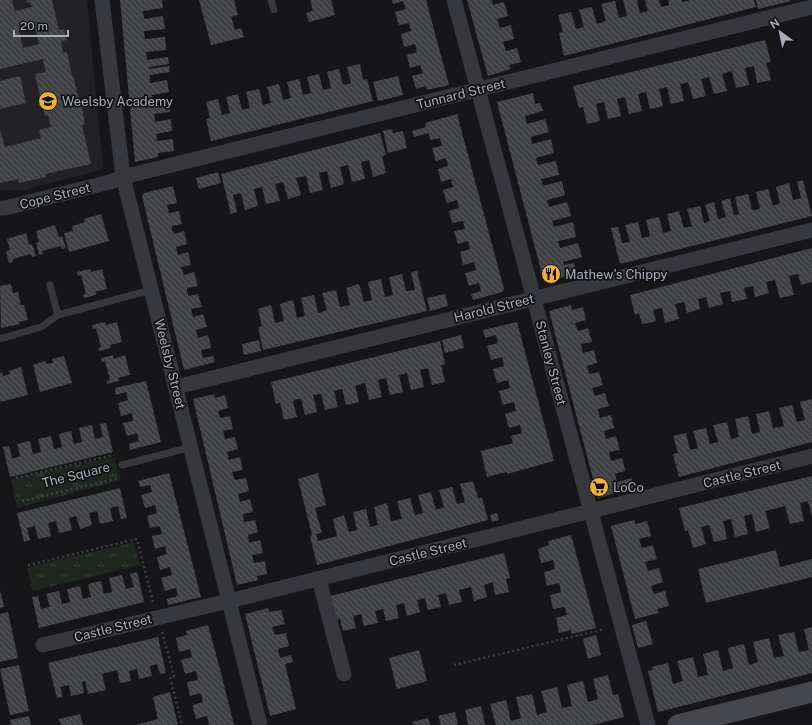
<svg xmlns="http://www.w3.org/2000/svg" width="812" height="725" font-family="'Public Sans',sans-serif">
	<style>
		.built { fill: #222225 }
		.grass { fill: url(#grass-tufts) }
		.building { fill: url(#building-back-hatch); fill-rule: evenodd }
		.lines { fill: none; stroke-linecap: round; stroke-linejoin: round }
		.path { stroke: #3d3f44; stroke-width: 2.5; stroke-dasharray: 2 3; stroke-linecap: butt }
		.lane { stroke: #37383d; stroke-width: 7 }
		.street { stroke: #37383d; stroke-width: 15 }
		.secondary { stroke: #45474d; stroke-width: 21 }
		.labels { text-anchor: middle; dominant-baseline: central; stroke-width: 3.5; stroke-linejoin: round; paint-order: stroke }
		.street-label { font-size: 13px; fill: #a8adb8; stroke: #111113 }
		.poi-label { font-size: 13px; fill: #a8adb8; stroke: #111113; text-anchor: start }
	</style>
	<defs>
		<pattern id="grass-tufts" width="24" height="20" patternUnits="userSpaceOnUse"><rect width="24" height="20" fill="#1e261f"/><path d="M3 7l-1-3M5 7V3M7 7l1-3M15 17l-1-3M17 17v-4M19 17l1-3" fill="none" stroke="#3c433d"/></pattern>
		<pattern id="building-back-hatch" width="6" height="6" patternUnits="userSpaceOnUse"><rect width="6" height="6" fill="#404145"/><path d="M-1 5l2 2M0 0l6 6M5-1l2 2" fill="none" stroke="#595a5e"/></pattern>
	</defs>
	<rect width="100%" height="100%" fill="#161618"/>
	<path class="built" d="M0 0H87L103 167 100 170 25 190H0Z"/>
	<g class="grass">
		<path d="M114 457 121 480 17 508 11 479Z"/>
		<path d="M134 542 140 565 33 591 27 567Z"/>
	</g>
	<g class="building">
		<path d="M0 0H12L15 11 32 7 30 2 27 3 26 0H52L59 30 64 29 67 40 61 41 63 53 67 52 72 76H73L81 107H82L85 124 82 125 91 164 45 174 46 177 19 183 18 179 0 183V130L5 147 41 138 39 130 51 127 48 115 45 116 42 104 57 100 56 96 41 100 35 74 46 72 43 59 0 69ZM35 27 39 44 23 48 19 31Z"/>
		<path d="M120 0H162L163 8 143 11 144 19 163 16 165 29 144 31 145 39 165 37 166 50 146 52 147 60 168 57 169 64 149 67V69L169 66 170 72 150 75V83L167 80 169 92 152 95 153 98V102L169 100 170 112 154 114 155 122 171 119 172 131 156 134 157 141 173 139 174 151 158 153V157L135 162Z"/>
		<path d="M199 0H234L238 15 231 17 235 30 241 28 244 37 211 45Z"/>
		<path d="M310 0H331L335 15 309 22 306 13 313 11Z"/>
		<path d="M392 0H426L449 85 427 90 426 86 416 89 412 76 423 73 420 65 410 68 407 55 417 52 415 44 404 47 401 34 411 31 409 23 399 25 397 19 395 12 406 9 403 1 393 4Z"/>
		<path d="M467 0H492L493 5 504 2 508 16 497 19 500 28 511 25 514 39 503 42 506 51 517 48 521 62 509 65 511 69 488 76Z"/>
		<path d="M623 0H637L640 13 648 11 645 0H659L661 7 669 5 668 0H682V2L691 0H754L756 7 564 56 559 33 563 32 558 15 571 12 576 29 584 27 579 10 586 8 592 7 597 24 606 21 601 4 615 1 619 18 627 16Z"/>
		<path d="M756 0H791V1L758 9Z"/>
		<path d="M765 40 771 62 766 63 771 80 757 83 754 66 745 68 749 85 736 88 732 71 722 74 727 91 714 94 709 77 701 79 706 96 693 99 688 82 680 84 684 101 671 104 667 87 659 89 663 106 650 109 646 92 638 94 642 111 629 114 625 97 617 99 621 116 608 119 604 102 596 104 600 121 587 124 583 107 579 108 573 86Z"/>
		<path d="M360 64 363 80 367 79 373 101 211 141 206 119 210 118 206 102 218 99 222 115 230 113 226 97 238 94 242 110 250 108 246 92 259 89 263 105 271 103 267 87 279 84 283 100 291 98 287 82 299 79 303 95 311 93 307 77 319 74 323 90 331 88 327 72 339 69 343 85 351 83 347 67Z"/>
		<path d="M20 76 26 103 0 109V81Z"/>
		<path d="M398 76 403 95 378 101 373 82Z"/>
		<path d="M533 93 535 104 540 103 543 111 525 116 527 124 545 119 549 132 531 137 532 144 551 139 554 153 536 158 538 165 556 161 559 175 541 179 543 186 562 181 565 195 547 200 549 207 567 202 571 216 552 221 554 227 573 222 576 237 558 241 560 248 578 243 582 257 563 262 564 265 574 263 577 274 544 282 497 102Z"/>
		<path d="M457 114 504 289 502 292 473 300 471 294 481 291 479 283 469 286 465 273 476 270 474 262 463 265 460 252 470 249 468 241 458 244 454 231 465 229 463 221 452 223 449 211 459 208 457 200 447 203 443 190 453 187 451 179 441 182 438 169 448 166 446 158 436 161 432 148 442 146 440 138 430 140 429 133 414 137 412 131 426 127 425 123Z"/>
		<path d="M392 129 393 133 403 131 407 148 388 153 383 131Z"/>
		<path d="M380 133 386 155 382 156 386 173 373 177 369 160 361 162 365 179 352 182 348 165 340 167 344 184 331 188 327 171 319 173 323 190 310 193 306 176 296 178 301 195 288 199 283 182 275 184 280 201 266 204 262 187 254 189 258 206 245 210 241 193 233 195 237 212 231 214 221 174Z"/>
		<path d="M218 172 221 183 199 189 196 178Z"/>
		<path d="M803 180 812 216 620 264 611 228 618 227 622 243 630 242 625 225 638 222 642 238 650 236 646 220 659 217 663 233 671 231 667 214 679 211 684 228 692 226 687 209 700 206 704 223 710 221 705 205 714 202 718 219 726 217 721 201 730 198 734 215 739 214 735 197 748 194 752 210H756L760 208 756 192 768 189 773 206 780 203 776 187 789 183 793 200 801 198 797 182Z"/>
		<path d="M173 186 177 203 167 205 169 213 179 211 182 224 172 226V230L174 234 184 231 187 244 176 247 178 255 188 252 191 265 181 267 184 275 194 272 198 286 187 288 188 296 198 294 202 307 191 309 193 317 203 314 207 327 196 330 198 338 208 335 210 342 211 348 201 350 203 358 213 356 215 362 184 370 142 196 144 193Z"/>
		<path d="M101 214 109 241 69 252 64 233 73 231 72 226 85 222 84 219Z"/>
		<path d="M55 225 59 237 62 236 66 248 62 249 61 246 42 251 43 254 39 255 36 243 39 242 36 231Z"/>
		<path d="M26 233 29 245 32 244 36 256 32 257 31 254 13 259V262L9 263 6 251 10 250 7 239Z"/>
		<path d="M812 248V282L801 285 798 274 789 276 794 295 780 298 775 280 766 282 769 293 755 297 753 286 744 288 747 299 732 302 730 291 720 293 723 304 709 308 706 297 698 299 700 309 693 311 687 313 684 302 675 304 679 319 665 323 662 308 653 310 656 321 649 323 642 324 639 313 635 315 630 295Z"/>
		<path d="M90 269 91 272 102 269 107 289 95 292 96 295 84 298 83 295 86 294 81 275 78 276 77 272Z"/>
		<path d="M417 271 427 311 263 350 258 327 262 326 258 309 271 305 275 323 284 321 280 304 293 300 297 318 305 316 301 298 314 295 318 313 322 312 327 310 322 293 336 290 340 307 350 305 346 288 359 284 364 302 372 300 368 282 381 279 385 297 393 295 389 277 402 274 406 291 415 290 411 272Z"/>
		<path d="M11 284 13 293 18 292 21 305H24L28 320 19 322 20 324 1 328 0 286Z"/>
		<path d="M445 294 448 306 430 311 427 298Z"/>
		<path d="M571 305 572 310 583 307 586 320 575 323 578 331 588 328 592 342 581 344 583 353 594 350 597 363 587 366 589 374 599 372 603 385 592 388 595 396 605 393 607 400 609 406 598 409 600 418 611 415 614 428 604 431 606 439 616 436 620 450 609 452 611 461 622 458 624 465 625 471 615 474 617 482 632 478 634 488 598 498 549 311Z"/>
		<path d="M105 322 106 325 117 322 122 342 110 345 111 348 99 351 98 348 101 347 96 328 93 329 92 325Z"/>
		<path d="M517 322 554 461 507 474V472L487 477 481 451 513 443 511 436 522 433 520 425 509 428 505 414 516 411 514 402 503 405 499 391 510 388 508 380 497 383 493 369 504 366 502 357 491 360 487 346 498 343 496 335 485 338 483 330Z"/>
		<path d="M461 335 464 348 445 353 442 340Z"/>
		<path d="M259 340 261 351 244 355 242 344Z"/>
		<path d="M440 341 445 364 441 365 445 382 432 385 428 368 420 370 424 387 411 390 407 373 399 375 403 392 390 395 386 378 378 380 382 397 369 400 365 383 355 386 359 402 346 405 342 389 334 391 338 407 325 410 321 394 313 395 317 412 305 415 301 399H297L293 401 297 417 284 420 280 403 276 404 271 382Z"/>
		<path d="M113 355 114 359 125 355 130 375 118 378 119 381 107 384V381L110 380 105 361 102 362 101 358Z"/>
		<path d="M64 356 72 383 40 392 33 365 45 361 46 364 53 363 52 359Z"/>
		<path d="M21 367 28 395 0 402V373L2 372 3 376 10 374 9 371Z"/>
		<path d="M146 381 161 442 130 450 129 444 139 441 137 433 127 436 123 423 133 421 132 413 121 416 118 403 128 400 126 392 116 395 115 388Z"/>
		<path d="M214 394 215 398 225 395 228 408 218 411 220 418 230 416 233 429 223 431 225 439 235 437 238 449 227 452 229 460 240 457 243 470 232 472 235 480 246 478 249 491 238 494 240 502 250 499 253 512 243 514 244 522 255 520 258 532 248 535 249 543 260 540 263 553 252 555 254 563 265 561 267 574 257 576 258 580 237 585 193 399Z"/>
		<path d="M812 399V442L679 477 673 454 678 453 673 436 686 433 690 450 698 448 693 431 706 428 710 444 718 442 713 425 727 422 731 439 739 437 735 419 748 416 752 434 760 432 756 414 769 411 773 428 779 427 784 426 779 408 792 405 797 422 805 420 800 402Z"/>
		<path d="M106 423 113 452 10 477 3 447 9 446 12 458H16L20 456 17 444 30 441 33 454 41 452 38 439 51 436 54 449 62 447 59 434 71 431 74 444 82 442 79 428 92 425 95 439 103 437 100 424Z"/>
		<path d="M169 473 201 597 168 605 167 599 178 596 176 588 165 591 161 578 172 575 170 567 160 570 157 557 167 554 165 546 155 549 152 536 162 534 160 526 150 528 147 516 157 513 155 505 145 508 141 495 152 492 150 485 140 487 138 481Z"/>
		<path d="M318 473 326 505 315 508 322 533 316 534 318 541 337 536 333 519 344 515 349 532 357 530 353 512 366 509 370 527 378 525 374 507 387 503 391 521 402 519 397 501 410 498 415 515 423 513 418 495 431 492 436 510 444 507 439 490 452 487 457 504 465 502 460 484 473 481 478 498H482L488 520 317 565 310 536 312 535 298 479Z"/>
		<path d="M812 476V517L808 501 800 503 804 521 790 524 785 506 765 511 770 528 756 532 752 514 744 516 748 534 735 537 731 519 723 521 727 539 714 542 709 525 701 527 706 544 693 548 688 530 685 531 679 508Z"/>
		<path d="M120 488 127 518 121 519 118 506 110 508 113 521 100 524 97 511 89 513 92 525 80 529 76 516 69 518 72 530 59 533 56 521 48 523 51 536 38 539 35 526 27 528 30 540 24 542 17 513Z"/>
		<path d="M497 513 499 520 492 522 490 515Z"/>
		<path d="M634 520 636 524 647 521 651 536 639 539 642 548 653 545 657 559 645 562 648 571 659 568 663 582 651 586 652 590 654 594 665 591 669 606 657 609 659 613 635 619 611 526Z"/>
		<path d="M571 535 596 628 572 634 571 630 559 633 556 618 567 615 565 607 553 609 550 595 561 592 559 583 547 586 544 572 555 569 554 564 553 560 541 563 538 549 549 545 548 541Z"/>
		<path d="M776 550 780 567 812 559V577L706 603 698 569Z"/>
		<path d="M504 553 510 578 506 579 509 592 495 595 493 582 484 585 487 597 474 601 471 587 459 590 462 602 449 605 446 593 438 595 441 607 428 610 425 598 417 600 420 612 407 616 404 603 396 605 399 618 386 621 383 609 375 611 378 623 364 626 361 614 353 616 356 628 343 631 340 619 336 620 330 596Z"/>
		<path d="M137 572 144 602 39 628 32 597 38 596 41 609 50 607 46 594 59 591 62 604 70 602 67 589 80 586 83 599 91 597 88 584 101 581 104 594 112 592 109 578 122 575 126 589 134 587 130 574Z"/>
		<path d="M0 590 4 607 0 608Z"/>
		<path d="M268 608 269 612 281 610 285 624 272 627 275 635 286 633 289 646 278 649 280 658 291 655 293 662 285 664 296 709 270 716 245 614Z"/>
		<path d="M8 612 18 658 0 662V614Z"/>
		<path d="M646 621 653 644 638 648 632 625Z"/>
		<path d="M208 625 220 669 234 725H209L207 716 196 719 194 712 193 705 203 702 201 693 190 696 187 682 198 680 196 671 185 674 181 660 192 657 190 649 179 652 176 638 187 635 186 631Z"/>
		<path d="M812 627V673L658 712 648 671 653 670 652 667 668 663 673 684 683 681 677 661 693 657 698 677 708 675 703 654 718 650 723 671 733 668 728 648 744 644 749 665 758 662 753 642 769 638 774 658 784 656 778 635 794 632 799 652 809 650 804 629Z"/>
		<path d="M596 635 601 655 588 659 583 639Z"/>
		<path d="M158 637 166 673 160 674 157 664 150 666 152 676 139 679 137 669 129 671 131 681 120 683 117 670 113 671 102 674 106 690 88 694 85 681 82 682 84 693 71 696 69 685 60 687 63 697 57 698 48 663Z"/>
		<path d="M419 650 427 681 397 689 389 658Z"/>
		<path d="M19 665 29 711 10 715 0 669Z"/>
		<path d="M608 675 613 695 618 694 624 717 593 725H496L490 704 506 700 511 721 521 718 516 697 532 694 537 715 547 712 541 691 557 687 562 708 572 706 567 685 583 681 588 702 598 699 593 679Z"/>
		<path d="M170 692 178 725H136L158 719 153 697Z"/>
		<path d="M481 706 485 725H468L465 710Z"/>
		<path d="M455 712 458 725H441L438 716Z"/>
		<path d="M80 714 83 725H61L59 719Z"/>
		<path d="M29 716 31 725H11L10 720Z"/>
		<path d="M428 718 430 725H413L412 722Z"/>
	</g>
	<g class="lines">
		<g class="path">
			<path d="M16 478 114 455"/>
			<path d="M22 501 119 478"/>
			<path d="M28 565 137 539 153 602"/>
			<path d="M162 632 174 676 170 677 182 725"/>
			<path d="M454 665 605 629"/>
		</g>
		<g class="lane">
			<path d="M271 0 274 10"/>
			<path d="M50 285 58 315 151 290"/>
			<path d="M0 339 41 327 58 315"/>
			<path d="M122 465 191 447"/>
		</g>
		<g class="street">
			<path d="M102 0 123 177 260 725"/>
			<path d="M454 0 648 725"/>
			<path d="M0 208H5L110 182 123 177 812 7"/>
			<path d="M176 387 812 230"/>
			<path d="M319 579 344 674"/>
			<path d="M43 645 241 598 812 456"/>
		</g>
		<path class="secondary" d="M678 725 812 692"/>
	</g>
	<defs>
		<symbol id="school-disc" viewBox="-11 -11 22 22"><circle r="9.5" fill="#f2b134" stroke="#111113"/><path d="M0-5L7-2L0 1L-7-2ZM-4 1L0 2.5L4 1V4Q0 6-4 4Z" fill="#111"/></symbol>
		<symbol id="restaurant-disc" viewBox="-11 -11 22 22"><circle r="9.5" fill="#f2b134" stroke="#111113"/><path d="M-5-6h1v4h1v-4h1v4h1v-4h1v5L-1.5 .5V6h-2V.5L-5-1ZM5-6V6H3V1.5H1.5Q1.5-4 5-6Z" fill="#111"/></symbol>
		<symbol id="supermarket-disc" viewBox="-11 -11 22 22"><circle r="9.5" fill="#f2b134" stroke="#111113"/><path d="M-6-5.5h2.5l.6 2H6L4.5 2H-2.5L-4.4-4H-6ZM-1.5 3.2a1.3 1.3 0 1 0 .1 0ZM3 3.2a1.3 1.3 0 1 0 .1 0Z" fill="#111"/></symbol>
	</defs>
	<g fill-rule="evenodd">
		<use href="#school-disc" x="37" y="90" width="22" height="22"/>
		<use href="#restaurant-disc" x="540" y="263" width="22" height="22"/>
		<use href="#supermarket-disc" x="588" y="476" width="22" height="22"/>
	</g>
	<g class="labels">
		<g class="street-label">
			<text transform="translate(461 94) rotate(-14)">Tunnard Street</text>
			<text transform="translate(55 196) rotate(-14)">Cope Street</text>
			<text transform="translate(494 308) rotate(-14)">Harold Street</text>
			<text transform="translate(551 363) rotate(75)">Stanley Street</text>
			<text transform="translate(170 364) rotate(76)">Weelsby Street</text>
			<text transform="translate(742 474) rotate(-14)">Castle Street</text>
			<text transform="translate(76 475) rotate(-14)">The Square</text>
			<text transform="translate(428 552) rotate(-14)">Castle Street</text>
			<text transform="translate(113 628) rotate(-14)">Castle Street</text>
		</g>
		<g class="poi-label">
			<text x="62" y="101">Weelsby Academy</text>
			<text x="565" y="274">Mathew's Chippy</text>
			<text x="613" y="487">LoCo</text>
		</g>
	</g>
	<g transform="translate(780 32) rotate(327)" stroke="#111113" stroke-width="3" paint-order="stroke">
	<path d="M0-3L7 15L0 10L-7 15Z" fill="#a8adb8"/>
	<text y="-6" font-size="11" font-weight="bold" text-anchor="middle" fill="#a8adb8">N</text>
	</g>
	<path d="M14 30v6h54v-6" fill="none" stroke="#a8adb8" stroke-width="2"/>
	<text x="20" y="30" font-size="12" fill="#a8adb8" stroke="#111113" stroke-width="3" paint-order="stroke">20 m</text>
</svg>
